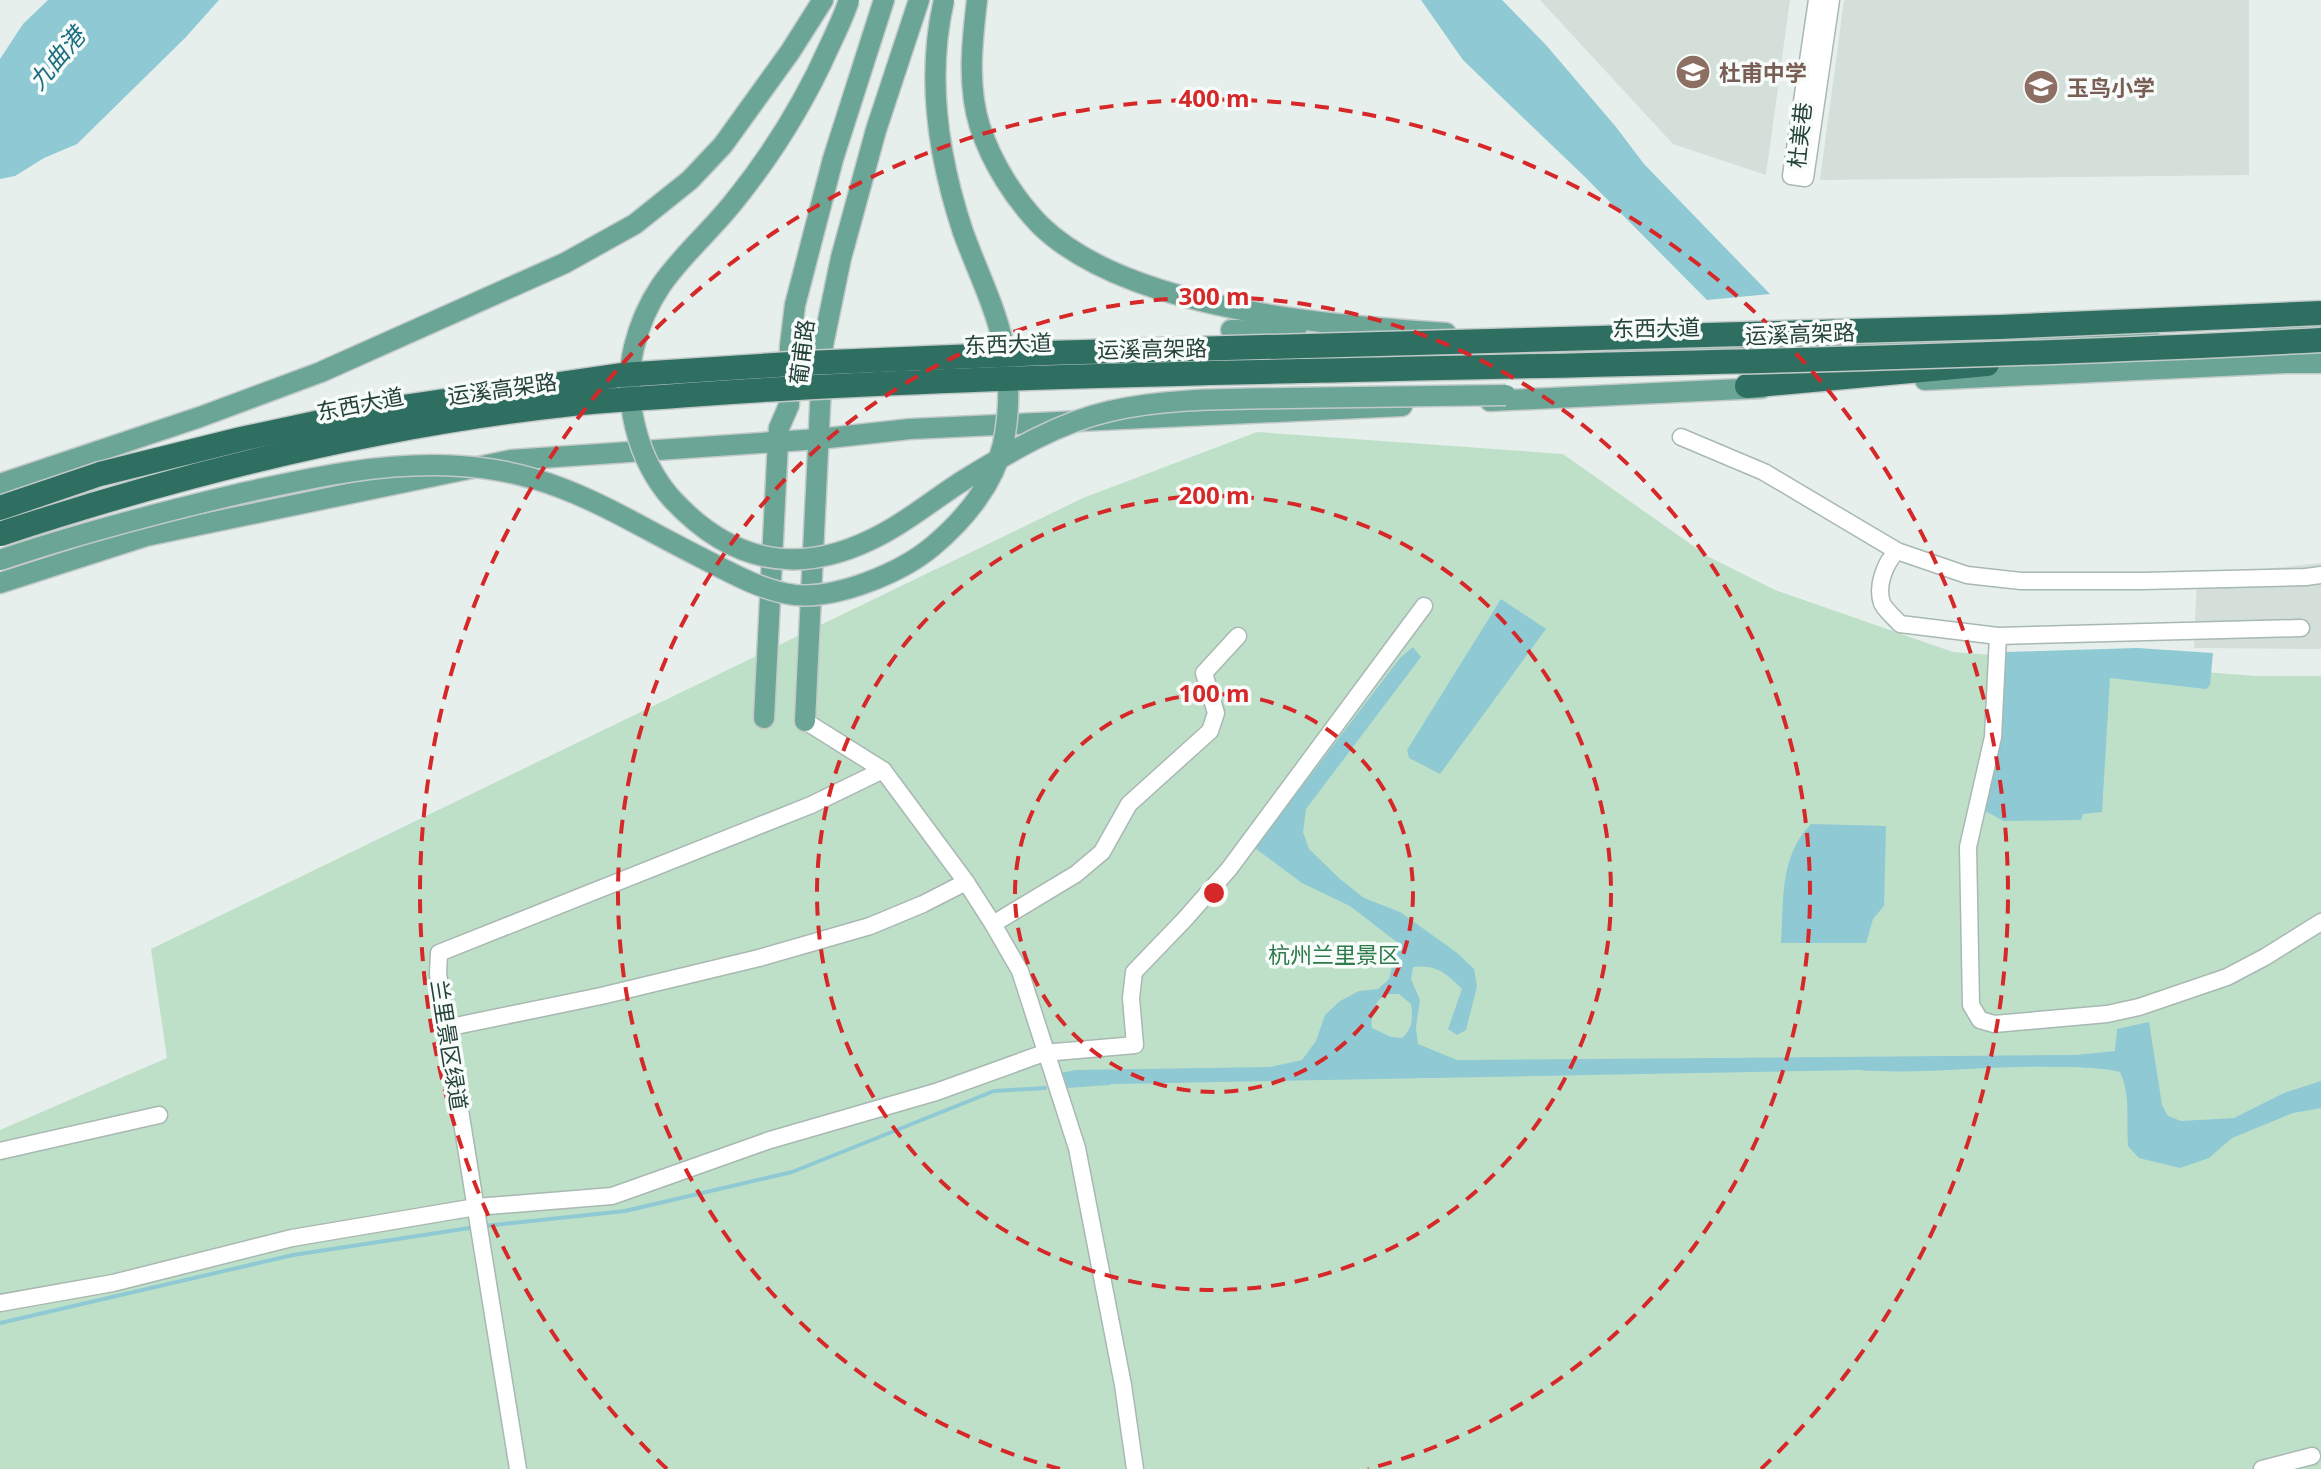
<svg xmlns="http://www.w3.org/2000/svg" width="2321" height="1469" font-family="'Open Sans','Noto Sans SC',sans-serif">
	<style>
		.built { fill: #d4dfda }
		.green { fill: #bfe0c8 }
		.water { fill: #8ec9d4; fill-rule: evenodd }
		.lines { fill: none; stroke-linecap: round; stroke-linejoin: round }
		.stream { stroke: #8ec9d4; stroke-width: 4 }
		.minor-casing { stroke: #a8b8b2; stroke-width: 19 }
		.major-casing { stroke: #c2cac8; stroke-width: 23 }
		.highway-casing { stroke: #c2cac8; stroke-width: 27 }
		.minor { stroke: #fff; stroke-width: 16 }
		.major { stroke: #6aa596; stroke-width: 20 }
		.highway { stroke: #2f6f62; stroke-width: 24 }
		.major-bridge-casing { stroke: #c2cac8; stroke-width: 23; stroke-linecap: butt }
		.highway-bridge-casing { stroke: #c2cac8; stroke-width: 27; stroke-linecap: butt }
		.major-bridge { stroke: #6aa596; stroke-width: 20 }
		.highway-bridge { stroke: #2f6f62; stroke-width: 24 }
		.ring { fill: none; stroke: #d62828; stroke-width: 4; stroke-dasharray: 14 10 }
		.labels { text-anchor: middle; dominant-baseline: central; stroke-width: 7; stroke-linejoin: round; paint-order: stroke }
		.education-label { font-size: 22px; font-weight: bold; fill: #785e54; stroke: #f7fbf9; text-anchor: start }
		.street-label { font-size: 22px; fill: #24423a; stroke: #f7fbf9 }
		.park-label { font-size: 22px; fill: #2d7a4b; stroke: #f7fbf9 }
		.water-label { font-size: 24px; font-style: italic; fill: #1c6f80; stroke: #f7fbf9 }
		.centre { fill: #d62828; stroke: #f7fbf9; stroke-width: 4 }
		.ring-label { font-size: 24px; text-anchor: middle; font-weight: bold; fill: #d62828; stroke: #f7fbf9; stroke-width: 7; stroke-linejoin: round; paint-order: stroke }
	</style>
	<rect width="100%" height="100%" fill="#e6efeb"/>
	<g class="built">
		<path d="M1540 0H1790L1766 175 1673 144Z"/>
		<path d="M1844 0H2249V175L1820 180Z"/>
		<path d="M2321 563V649L2194 648 2197 576Z"/>
	</g>
	<path class="green" d="M1257 432 1563 454 1709 557 1775 590 1953 652 2255 676H2321V1469H0V1130L167 1058 151 949 1083 498Z"/>
	<g class="water">
		<path d="M48 0H219L185 38 77 144 44 158 15 176 0 179V59L23 24Z"/>
		<path d="M1421 0H1502L1546 45 1616 127 1644 164 1770 294 1707 300 1585 177 1463 60Z"/>
		<path d="M1501 599 1546 629 1440 774 1409 758 1407 750Z"/>
		<path d="M1413 647 1421 657 1306 809 1303 832 1309 849 1340 879 1364 898 1400 912 1456 952 1474 969 1477 986 1466 1030 1457 1035 1448 1029 1462 989C1446 973 1436 964 1413 967L1411 979 1420 1000 1416 1027 1418 1044 1457 1060 2076 1055 2115 1051 2117 1029 2149 1022 2162 1105 2168 1116 2181 1121 2234 1118 2284 1093 2321 1081V1108L2293 1113 2232 1138 2209 1158 2180 1168 2139 1158 2128 1146C2126 1120 2131 1096 2120 1072 2097 1067 2075 1067 2052 1067 1987 1065 1923 1075 1858 1070L1062 1085 1055 1074 1076 1070 1270 1067 1302 1060 1316 1041 1325 1015 1340 1001 1359 991 1378 989 1389 979 1398 943 1350 906 1302 883 1255 848 1400 658ZM1388 994H1399L1411 1004C1413 1018 1413 1028 1402 1038L1391 1037 1372 1028C1370 1013 1374 1000 1388 994Z"/>
		<path d="M2137 648 2213 653 2210 685 2206 689 2110 678 2102 812 2083 814 2081 820 2004 821 1983 810 2000 736 2006 652Z"/>
		<path d="M1811 824 1886 826 1884 906 1873 919 1866 943H1781C1784 900 1779 857 1811 824Z"/>
	</g>
	<g class="lines">
		<g class="stream">
			<path d="M1067 1086 1109 1083"/>
			<path d="M484 1226 625 1211 792 1172 994 1091 1045 1088"/>
			<path d="M0 1323 293 1255 476 1227"/>
		</g>
		<defs>
			<g id="minor">
				<path d="M1817 0 1791 176 1805 178 1831 0"/>
				<path d="M1681 437 1764 472 1897 551 1967 575 2021 581H2143L2306 577 2321 575"/>
				<path d="M1897 551C1885 563 1876 586 1882 603 1885 610 1895 618 1900 624L1998 636 2301 628"/>
				<path d="M1998 636 1993 737 1968 847 1971 1005 1980 1020 1994 1024 2107 1014 2139 1007 2227 977 2265 957 2321 922"/>
				<path d="M805 721 883 770 966 882 993 924 1020 971 1077 1148 1123 1385 1135 1469"/>
				<path d="M993 924 1076 874 1102 852 1129 804 1210 731 1216 713 1204 673 1238 636"/>
				<path d="M446 1028 601 996 759 958 870 926 923 904 966 882"/>
				<path d="M0 1151 159 1115"/>
				<path d="M0 1303 113 1283 292 1238 476 1207 612 1196 770 1140 936 1092 1044 1053 1135 1045 1131 998 1134 972 1185 919 1229 869 1424 606"/>
				<path d="M518 1469 438 974 439 953 811 805 883 770"/>
				<path d="M2262 1469 2312 1456"/>
			</g>
			<g id="major">
				<path d="M977 0C972 42 967 86 980 127 992 163 1014 198 1040 225 1127 310 1329 325 1446 333"/>
				<path d="M2273 327 2321 326"/>
				<path d="M1231 330 1296 331"/>
				<path d="M1630 352 2149 332"/>
				<path d="M1925 380 2285 363H2321"/>
				<path d="M714 381 866 373"/>
				<path d="M1490 401 1762 388"/>
				<path d="M140 479 217 459"/>
				<path d="M0 484 200 417 321 372 565 263 635 224 690 180 723 145 790 52 823 0"/>
				<path d="M0 583 146 536 511 460 819 439 910 429 1402 406"/>
				<path d="M764 718 778 441 779 428 789 405 790 346 795 305 833 159 884 0"/>
				<path d="M805 721 823 345 841 258 876 130 919 0"/>
			</g>
			<path id="highway" d="M1747 386 1987 364"/>
		</defs>
		<use href="#minor" class="minor-casing"/>
		<use href="#major" class="major-casing"/>
		<use href="#highway" class="highway-casing"/>
		<use href="#minor" class="minor"/>
		<use href="#major" class="major"/>
		<use href="#highway" class="highway"/>
		<defs>
			<g id="major-bridge">
				<path d="M849 0C844 16 836 32 829 47 804 103 771 156 732 204 690 255 651 278 634 347 622 398 637 460 672 499 734 566 804 577 884 533 912 518 937 497 964 480 1010 452 1057 423 1110 411 1167 398 1227 399 1286 398 1359 397 1433 396 1506 395"/>
				<path d="M0 560C80 533 161 512 242 493 314 477 387 461 460 466 558 472 616 515 700 557 729 572 762 591 795 595 837 599 901 573 933 546 964 520 994 484 1003 444 1010 412 1010 375 1003 343 995 306 976 268 963 232 938 157 926 77 944 0"/>
			</g>
			<g id="highway-bridge">
				<path d="M0 508 100 474 241 439 362 413 621 375 806 363 1046 353 2000 327 2321 313"/>
				<path d="M0 534C185 473 377 425 572 404 611 400 650 398 689 395 892 380 1096 376 1299 371 1640 364 1981 358 2321 340"/>
			</g>
		</defs>
		<use href="#major-bridge" class="major-bridge-casing"/>
		<use href="#highway-bridge" class="highway-bridge-casing"/>
		<use href="#major-bridge" class="major-bridge"/>
		<use href="#highway-bridge" class="highway-bridge"/>
	</g>
	<g class="ring">
		<circle cx="1214" cy="893" r="199"/>
		<circle cx="1214" cy="893" r="397"/>
		<path d="M1060 1469A596 596 0 1 1 1368 1469"/>
		<path d="M667 1469A794 794 0 1 1 1761 1469"/>
	</g>
	<defs>
		<symbol id="school-disc" viewBox="-11 -11 22 22"><circle r="9.5" fill="#8d6e63" stroke="#f7fbf9"/><path d="M0-5L7-2L0 1L-7-2ZM-4 1L0 2.5L4 1V4Q0 6-4 4Z" fill="#fff"/></symbol>
	</defs>
	<g fill-rule="evenodd">
		<use href="#school-disc" x="1673" y="52" width="40" height="40"/>
		<use href="#school-disc" x="2021" y="67" width="40" height="40"/>
	</g>
	<g class="labels">
		<g class="education-label">
			<text x="1719" y="72">杜甫中学</text>
			<text x="2067" y="87">玉鸟小学</text>
		</g>
		<g class="street-label">
			<text transform="translate(1799 135) rotate(-84)">杜美巷</text>
			<text transform="translate(1656 327) rotate(-1)">东西大道</text>
			<text transform="translate(1800 333) rotate(-2)">运溪高架路</text>
			<text transform="translate(1008 343) rotate(-2)">东西大道</text>
			<text transform="translate(1152 348) rotate(-1)">运溪高架路</text>
			<text transform="translate(801 352) rotate(-83)">葡甫路</text>
			<text transform="translate(502 388) rotate(-8)">运溪高架路</text>
			<text transform="translate(360 403) rotate(-11)">东西大道</text>
			<text transform="translate(450 1045) rotate(81)">兰里景区绿道</text>
		</g>
		<g class="park-label">
			<text x="1334" y="954">杭州兰里景区</text>
		</g>
		<g class="water-label">
			<text transform="translate(56 58) rotate(-50)">九曲港</text>
		</g>
	</g>
	<circle cx="1214" cy="893" r="12" class="centre"/>
	<g class="ring-label">
		<text x="1214" y="107">400 m</text>
		<text x="1214" y="305">300 m</text>
		<text x="1214" y="504">200 m</text>
		<text x="1214" y="702">100 m</text>
	</g>
</svg>
